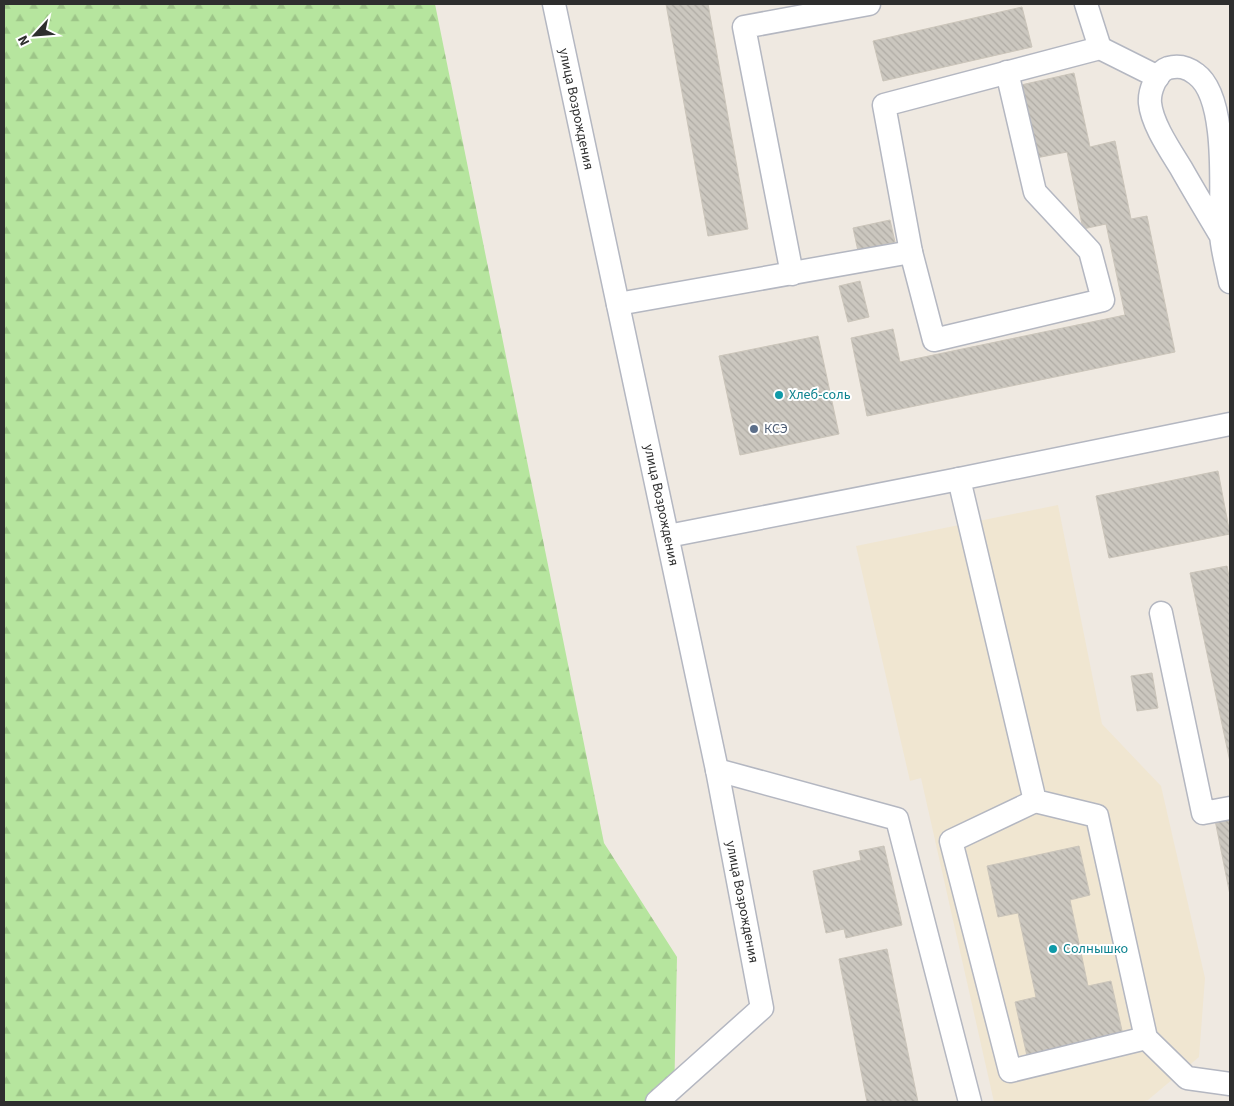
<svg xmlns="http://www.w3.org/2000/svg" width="1234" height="1106" font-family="'Source Sans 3',sans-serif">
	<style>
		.education { fill: #f0e6d1 }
		.forest { fill: url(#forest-firs) }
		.building { fill: url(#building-back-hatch); stroke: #cbc5ba }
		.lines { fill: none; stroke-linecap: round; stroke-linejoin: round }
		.minor-casing { stroke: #b4b7c1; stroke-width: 25 }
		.minor { stroke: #fff; stroke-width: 22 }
		.culture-dot { fill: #0f9aa8; stroke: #fff; stroke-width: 2 }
		.service-dot { fill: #5c6f8a; stroke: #fff; stroke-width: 2 }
		.labels { text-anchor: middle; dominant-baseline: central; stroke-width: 4; stroke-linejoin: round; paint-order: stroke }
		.street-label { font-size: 14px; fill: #2e2e2e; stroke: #fff }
		.culture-label { font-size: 14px; fill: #0d838f; stroke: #fff; text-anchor: start }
		.service-label { font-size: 14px; fill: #4e5e75; stroke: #fff; text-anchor: start }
	</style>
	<defs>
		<pattern id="forest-firs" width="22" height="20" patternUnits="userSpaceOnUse" patternTransform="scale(1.25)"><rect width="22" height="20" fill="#b6e59e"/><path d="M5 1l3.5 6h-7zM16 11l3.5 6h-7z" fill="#9dc588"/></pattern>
		<pattern id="building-back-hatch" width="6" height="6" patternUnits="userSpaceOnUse" patternTransform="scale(1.25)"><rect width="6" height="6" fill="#cbc7bf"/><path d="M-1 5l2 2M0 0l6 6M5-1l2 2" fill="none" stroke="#afaba4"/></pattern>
	</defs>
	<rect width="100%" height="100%" fill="#efe9e1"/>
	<path class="education" d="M1058 505 1102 724 1161 786 1205 978 1199 1057 1148 1100 1140 1102H994L921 778 910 781 856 546Z"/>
	<path class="forest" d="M4 4H435L604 843 677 957 674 1102H4Z"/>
	<g class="building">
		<path d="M666 4H708L748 229 708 236Z"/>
		<path d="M1022 7 1032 47 883 81 873 41Z"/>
		<path d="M1074 73 1090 147 1115 141 1131 219 1147 216 1175 352 867 416 851 338 893 329 900 362 1125 315 1106 224 1083 229 1067 152 1036 158 1021 85Z"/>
		<path d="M890 220 895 242 858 251 853 228Z"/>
		<path d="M860 281 869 317 848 322 839 286Z"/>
		<path d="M818 336 839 434 740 455 719 356Z"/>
		<path d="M1218 471 1230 534 1109 558 1096 496Z"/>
		<path d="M1227 566 1230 582V762L1190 573Z"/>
		<path d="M1152 673 1158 708 1137 711 1131 676Z"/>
		<path d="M1230 817V895L1215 820Z"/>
		<path d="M884 846 902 925 846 938 844 929 826 933 813 871 861 860 859 851Z"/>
		<path d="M1079 846 1090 895 1070 900 1088 986 1111 981 1123 1035 1027 1056 1015 1002 1036 997 1018 913 998 917 987 866Z"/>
		<path d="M887 949 918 1102H867L839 959Z"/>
	</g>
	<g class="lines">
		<defs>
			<g id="minor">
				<path d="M554 4 717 770 762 1008 657 1102"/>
				<path d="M1086 4 1100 48"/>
				<path d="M1221 236C1208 214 1194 191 1181 168 1170 150 1152 124 1150 103 1149 92 1156 72 1168 68 1179 65 1187 67 1196 74 1229 98 1220 195 1221 234 1222 250 1227 267 1230 282"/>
				<path d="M911 252 934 340 1103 300 1090 251 1035 192 1007 72"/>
				<path d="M792 274 744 27 869 4"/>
				<path d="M618 304 911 252 884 105 1100 48 1158 77"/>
				<path d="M959 479 1035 801 1097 816 1146 1038 1187 1078 1230 1084"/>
				<path d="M668 536 959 479 1230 424"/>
				<path d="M1161 613 1203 813 1230 808"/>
				<path d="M717 770 897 819 970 1102"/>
				<path d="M1035 801 951 841 1010 1071 1146 1038"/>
			</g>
		</defs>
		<use href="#minor" class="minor-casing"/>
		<use href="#minor" class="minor"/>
	</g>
	<g class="culture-dot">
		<circle cx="779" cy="395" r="5"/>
		<circle cx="1053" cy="949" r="5"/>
	</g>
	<circle class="service-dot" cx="754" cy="429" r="5"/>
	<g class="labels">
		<g class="street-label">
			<text transform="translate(576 109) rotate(78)">улица Возрождения</text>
			<text transform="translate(661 505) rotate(78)">улица Возрождения</text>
			<text transform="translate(742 902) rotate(79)">улица Возрождения</text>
		</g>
		<g class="culture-label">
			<text x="789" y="395">Хлеб-соль</text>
			<text x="1063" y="949">Солнышко</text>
		</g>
		<g class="service-label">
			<text x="764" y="429">КСЭ</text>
		</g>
	</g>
	<rect width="1234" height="1106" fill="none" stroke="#2e2e2e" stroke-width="10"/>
	<g transform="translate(35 35) rotate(244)" stroke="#ffffff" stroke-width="4" paint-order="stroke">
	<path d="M0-4L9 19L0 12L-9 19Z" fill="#2e2e2e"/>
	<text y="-8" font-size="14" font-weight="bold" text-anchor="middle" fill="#2e2e2e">N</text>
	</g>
</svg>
